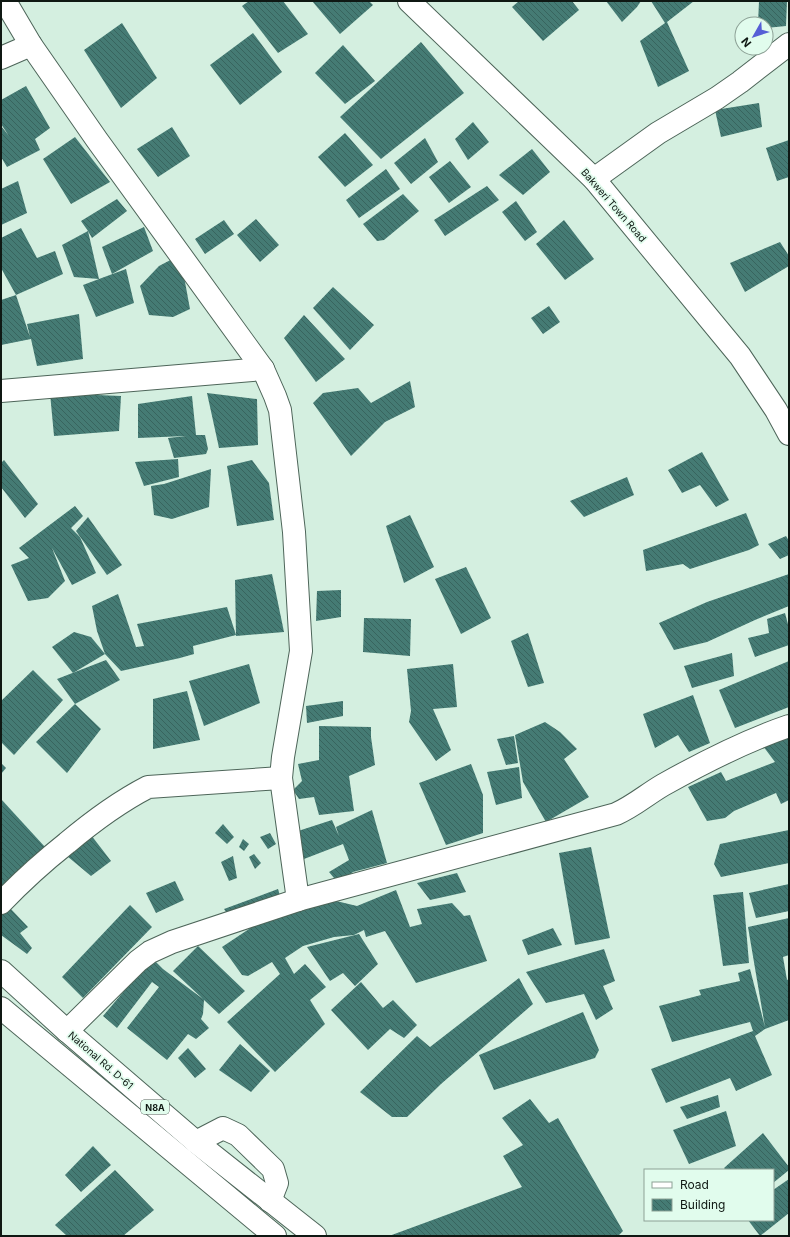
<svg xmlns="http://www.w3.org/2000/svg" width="790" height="1237" font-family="Inter,sans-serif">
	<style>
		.building { fill: url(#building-back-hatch) }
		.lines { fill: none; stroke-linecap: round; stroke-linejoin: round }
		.minor-casing { stroke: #4d6559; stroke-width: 24 }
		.highway-casing { stroke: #4d6559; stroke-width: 24 }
		.minor { stroke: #fff; stroke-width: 22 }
		.highway { stroke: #fff; stroke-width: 22 }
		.labels { text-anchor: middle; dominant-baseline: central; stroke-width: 3.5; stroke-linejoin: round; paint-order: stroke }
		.shield { fill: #e1fced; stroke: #4e5c54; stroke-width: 1 }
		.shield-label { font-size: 9px; font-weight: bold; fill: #0f1813 }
		.street-label { font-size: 10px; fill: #0f1813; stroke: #e1fced }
	</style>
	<defs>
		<pattern id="building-back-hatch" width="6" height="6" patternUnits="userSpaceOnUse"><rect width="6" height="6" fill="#457b74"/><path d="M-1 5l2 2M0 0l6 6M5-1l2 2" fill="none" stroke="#38645e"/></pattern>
	</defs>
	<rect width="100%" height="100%" fill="#d4efe0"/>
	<g class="building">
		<path d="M249 1H283L308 34 278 53 242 6Z"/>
		<path d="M312 1H369L373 5 340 34Z"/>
		<path d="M519 1H572L579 10 543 41 512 7Z"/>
		<path d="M606 1H641L637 7 622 22Z"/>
		<path d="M651 1H694L667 22 689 71 658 87 640 41 665 23Z"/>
		<path d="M759 1H787L786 26 766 28V24H758Z"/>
		<path d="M122 23 157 78 121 108 84 50Z"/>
		<path d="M253 33 282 72 240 105 210 65Z"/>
		<path d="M421 42 464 93 381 159 340 117Z"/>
		<path d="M343 45 375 81 345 104 315 73Z"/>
		<path d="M26 86 50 128 35 139 40 150 7 167 1 157V126L9 136 1 124V100Z"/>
		<path d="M759 103 762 127 721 137 715 110Z"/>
		<path d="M473 122 489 142 468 160 455 139Z"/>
		<path d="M172 127 190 156 158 177 137 149Z"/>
		<path d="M345 133 373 165 345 187 318 157Z"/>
		<path d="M75 137 110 182 71 204 43 159Z"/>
		<path d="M425 138 438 162 411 184 394 163Z"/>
		<path d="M789 140V177L777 181 766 148Z"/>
		<path d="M532 149 550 172 523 195 499 175Z"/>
		<path d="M450 161 471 187 449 203 429 177Z"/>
		<path d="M386 169 400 189 359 218 346 200Z"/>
		<path d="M18 181 27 213 1 225V189Z"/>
		<path d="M487 186 499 200 445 236 434 220Z"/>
		<path d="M403 194 419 211 384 240 377 241 363 224Z"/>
		<path d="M117 199 127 211 92 238 88 231 99 279 126 269 134 303 96 317 83 285 99 279 74 277 62 245 88 231 81 221Z"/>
		<path d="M516 201 537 232 525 241 502 212Z"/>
		<path d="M256 219 279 245 260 262 237 235Z"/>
		<path d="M224 220 234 234 205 254 195 239Z"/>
		<path d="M564 220 594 259 565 280 536 244Z"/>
		<path d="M144 227 153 251 112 274 102 247Z"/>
		<path d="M21 228 37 258 55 251 63 274 16 295 30 337 27 324 79 314 83 359 37 366 31 339 1 345V300L16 295 1 268V238Z"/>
		<path d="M780 242 789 256V266L745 292 730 263Z"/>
		<path d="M180 255 190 309 173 317 149 315 140 286 159 266Z"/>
		<path d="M333 287 374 325 350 350 313 308Z"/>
		<path d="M549 306 560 322 543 334 531 318Z"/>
		<path d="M304 315 345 359 316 382 284 338Z"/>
		<path d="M410 381 415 407 385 422 351 456 313 403 323 393 358 388 371 403Z"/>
		<path d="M50 393 121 396 119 431 54 436Z"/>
		<path d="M207 393 257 399 258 445 219 448Z"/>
		<path d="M192 396 196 435H205L208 449 206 454 174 458 168 438 186 436 138 438V404Z"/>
		<path d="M702 452 729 500 716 507 700 485 682 493 668 470Z"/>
		<path d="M178 459 179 477 144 486 135 462Z"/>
		<path d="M4 460 38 504 25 518 1 487V463Z"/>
		<path d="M252 460 269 483 274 520 237 526 227 466Z"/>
		<path d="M211 469 209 507 172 519 154 515 151 486 164 484Z"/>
		<path d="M627 477 634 495 584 517 570 501Z"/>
		<path d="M75 506 83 516 71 528 80 537 96 573 72 585 52 548 65 581 48 598 28 601 11 565 29 558 19 548Z"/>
		<path d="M746 513 759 545 749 550 690 569 683 564 646 571 643 550Z"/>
		<path d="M410 515 434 567 404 583 386 526Z"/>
		<path d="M88 517 122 565 107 575 76 531Z"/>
		<path d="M786 536 789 541V555L780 559 768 544Z"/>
		<path d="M466 567 491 618 461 634 435 579Z"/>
		<path d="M272 574 284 632 236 636 235 580Z"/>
		<path d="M789 574V606L755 620 707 642 674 650 659 623 707 602Z"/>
		<path d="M341 590V617L316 621 317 591Z"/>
		<path d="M118 594 136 647 144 646 137 624 227 607 236 635 193 646 194 654 180 658 121 671 105 654 97 631 92 606Z"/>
		<path d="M785 613 789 628V645L755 657 748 638 769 633 767 619Z"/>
		<path d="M364 618 411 619 410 656 363 652Z"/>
		<path d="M74 632 91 637 105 654 73 673 52 647Z"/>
		<path d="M528 633 544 683 528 687 511 641Z"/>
		<path d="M732 653 734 676 692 688 684 666Z"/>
		<path d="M106 660 120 680 75 704 101 729 67 773 36 742 75 704 57 679Z"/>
		<path d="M789 661V707L735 728 719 690Z"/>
		<path d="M249 664 260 703 204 726 189 681Z"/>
		<path d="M453 664 457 707 433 709 451 750 436 761 409 722 411 711 407 669Z"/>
		<path d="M33 670 63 700 14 755 1 742V701Z"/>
		<path d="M187 691 200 740 153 749V699Z"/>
		<path d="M693 695 710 743 689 752 678 735 655 748 643 714Z"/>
		<path d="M343 701V716L307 723 306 706Z"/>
		<path d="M545 722 560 732 577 749 564 759 589 797 546 822 523 782 515 735Z"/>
		<path d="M319 726 371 727V737L375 765 349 776 354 811 319 815 314 797 299 799 293 790 302 781 298 764 319 760Z"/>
		<path d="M514 736 518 763 506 765 497 739Z"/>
		<path d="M789 736V800L781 804 776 793 734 811 725 818 707 821 688 787 721 772 726 781 775 762 763 746Z"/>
		<path d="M1 763 6 768 1 774Z"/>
		<path d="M471 764 483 795V833L446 845 419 783Z"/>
		<path d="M519 767 522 798 496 805 487 772Z"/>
		<path d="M1 799 45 847 1 894Z"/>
		<path d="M372 810 387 863 353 872 339 884 329 872 349 860 343 844 304 859 295 832 332 820 339 836 336 827Z"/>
		<path d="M223 824 234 837 227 844 215 833Z"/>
		<path d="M789 830V863L721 877 714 864 720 844Z"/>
		<path d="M270 833 276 844 268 849 260 837Z"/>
		<path d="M91 835 111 861 91 876 67 856Z"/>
		<path d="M243 839 249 844 244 851 239 847Z"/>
		<path d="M591 847 610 938 575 945 559 853Z"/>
		<path d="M254 854 261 863 255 869 249 857Z"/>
		<path d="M233 856 237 878 229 881 221 862Z"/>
		<path d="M457 873 466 892 430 900 417 883Z"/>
		<path d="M175 881 184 900 156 913 146 893Z"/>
		<path d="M789 884V911L756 918 749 893Z"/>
		<path d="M278 889 281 899 233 922 224 909Z"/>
		<path d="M396 890 410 927 422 924 417 909 452 903 464 916 470 915 487 961 416 983 385 931 366 937 364 930 354 935 334 937 303 946 285 958 294 974 305 964 326 987 310 1000 325 1024 275 1072 227 1022 280 974 272 962 248 976 242 975 222 947 252 927 332 900 357 906Z"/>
		<path d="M743 892 749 963 723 966 713 895Z"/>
		<path d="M130 905 152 927 83 998 62 977Z"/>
		<path d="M9 907 28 927 20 933 32 948 27 954 1 935V915Z"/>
		<path d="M789 918V955L783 957 787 980 789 979V1020L765 1029 755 1036 772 1075 736 1091 730 1078 666 1103 651 1069 753 1031 750 1022 672 1042 659 1006 701 995 699 990 740 981 738 973 750 969 765 1027 748 927Z"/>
		<path d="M553 928 562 945 528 955 522 940Z"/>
		<path d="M359 934 378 964 355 986 343 973 330 981 307 947Z"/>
		<path d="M198 946 245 991 219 1014 204 1000 203 1014 201 1019 209 1028 196 1039 188 1034 167 1060 127 1028 159 987 152 982 117 1028 103 1016 152 958 163 969 203 999 173 971Z"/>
		<path d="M604 949 615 981 603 986 613 1009 596 1020 584 994 546 1003 526 972Z"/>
		<path d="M519 978 533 1004 441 1084 407 1117H392L360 1092 417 1036 430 1047Z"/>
		<path d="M361 982 383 1008 393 1000 417 1025 404 1038 390 1029 368 1050 331 1010Z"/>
		<path d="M583 1012 599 1050 595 1058 494 1090 479 1055Z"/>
		<path d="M240 1044 270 1071 251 1092 219 1070Z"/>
		<path d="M188 1048 206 1069 195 1078 178 1058Z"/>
		<path d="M718 1095 720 1107 687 1119 680 1107Z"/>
		<path d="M530 1099 549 1123 558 1118 623 1231 618 1236H389L522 1187 503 1156 523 1145 502 1118Z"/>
		<path d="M726 1111 736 1146 689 1164 673 1130Z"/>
		<path d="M763 1133 789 1167V1170L773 1183V1170H726L724 1168Z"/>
		<path d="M93 1146 111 1165 81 1192 65 1175Z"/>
		<path d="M115 1170 154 1210 123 1236H67L55 1225Z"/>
		<path d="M789 1179V1213L760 1236 748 1220H773V1190Z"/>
	</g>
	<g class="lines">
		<defs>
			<g id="minor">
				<path d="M5 1 31 45 97 140 263 369 275 396 280 410 294 532 301 651 283 757 281 778 298 900"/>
				<path d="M409 1 594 179 740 356 776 410 789 434"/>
				<path d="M1 58 31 45"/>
				<path d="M594 179 658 133 717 98 740 82 789 44"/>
				<path d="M1 391 263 369"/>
				<path d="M1 903C22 881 43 862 67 843 92 822 119 802 148 787L281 778"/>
				<path d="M67 1031 138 961 150 952 172 942 298 900 616 814C634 806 646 795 663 785 704 762 745 741 789 726"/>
				<path d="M196 1142 223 1128 238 1135 273 1169 277 1183 270 1201"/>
			</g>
			<g id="highway">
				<path d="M1 971 67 1031 196 1142 315 1236"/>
				<path d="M1 1008 275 1236"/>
			</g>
		</defs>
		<use href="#minor" class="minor-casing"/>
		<use href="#highway" class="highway-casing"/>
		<use href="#minor" class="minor"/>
		<use href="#highway" class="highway"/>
	</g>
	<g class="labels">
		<rect class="shield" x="141" y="1100" width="28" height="14" rx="3"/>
		<g class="shield-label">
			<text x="155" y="1107">N8A</text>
		</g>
		<g class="street-label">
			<text transform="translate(614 205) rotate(49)">Bakweri Town Road</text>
			<text transform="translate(101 1060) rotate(41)">National Rd. D-61</text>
		</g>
	</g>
	<rect width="790" height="1237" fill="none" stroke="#0f1813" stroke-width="4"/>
	<rect x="644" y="1169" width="130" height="52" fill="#e1fced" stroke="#8da196"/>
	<rect x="652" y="1182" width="20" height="6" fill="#ffffff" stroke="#8da196"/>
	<text x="680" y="1189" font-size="12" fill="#0f1813">Road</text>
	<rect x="652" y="1199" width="20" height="12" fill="url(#building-back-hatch)" stroke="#8da196"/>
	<text x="680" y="1209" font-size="12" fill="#0f1813">Building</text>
	<g transform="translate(754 36) rotate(231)"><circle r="19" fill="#e1fced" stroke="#8da196"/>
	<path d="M0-3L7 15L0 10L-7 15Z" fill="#565fd6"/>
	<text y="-6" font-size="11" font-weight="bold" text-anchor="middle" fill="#0f1813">N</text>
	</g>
</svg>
